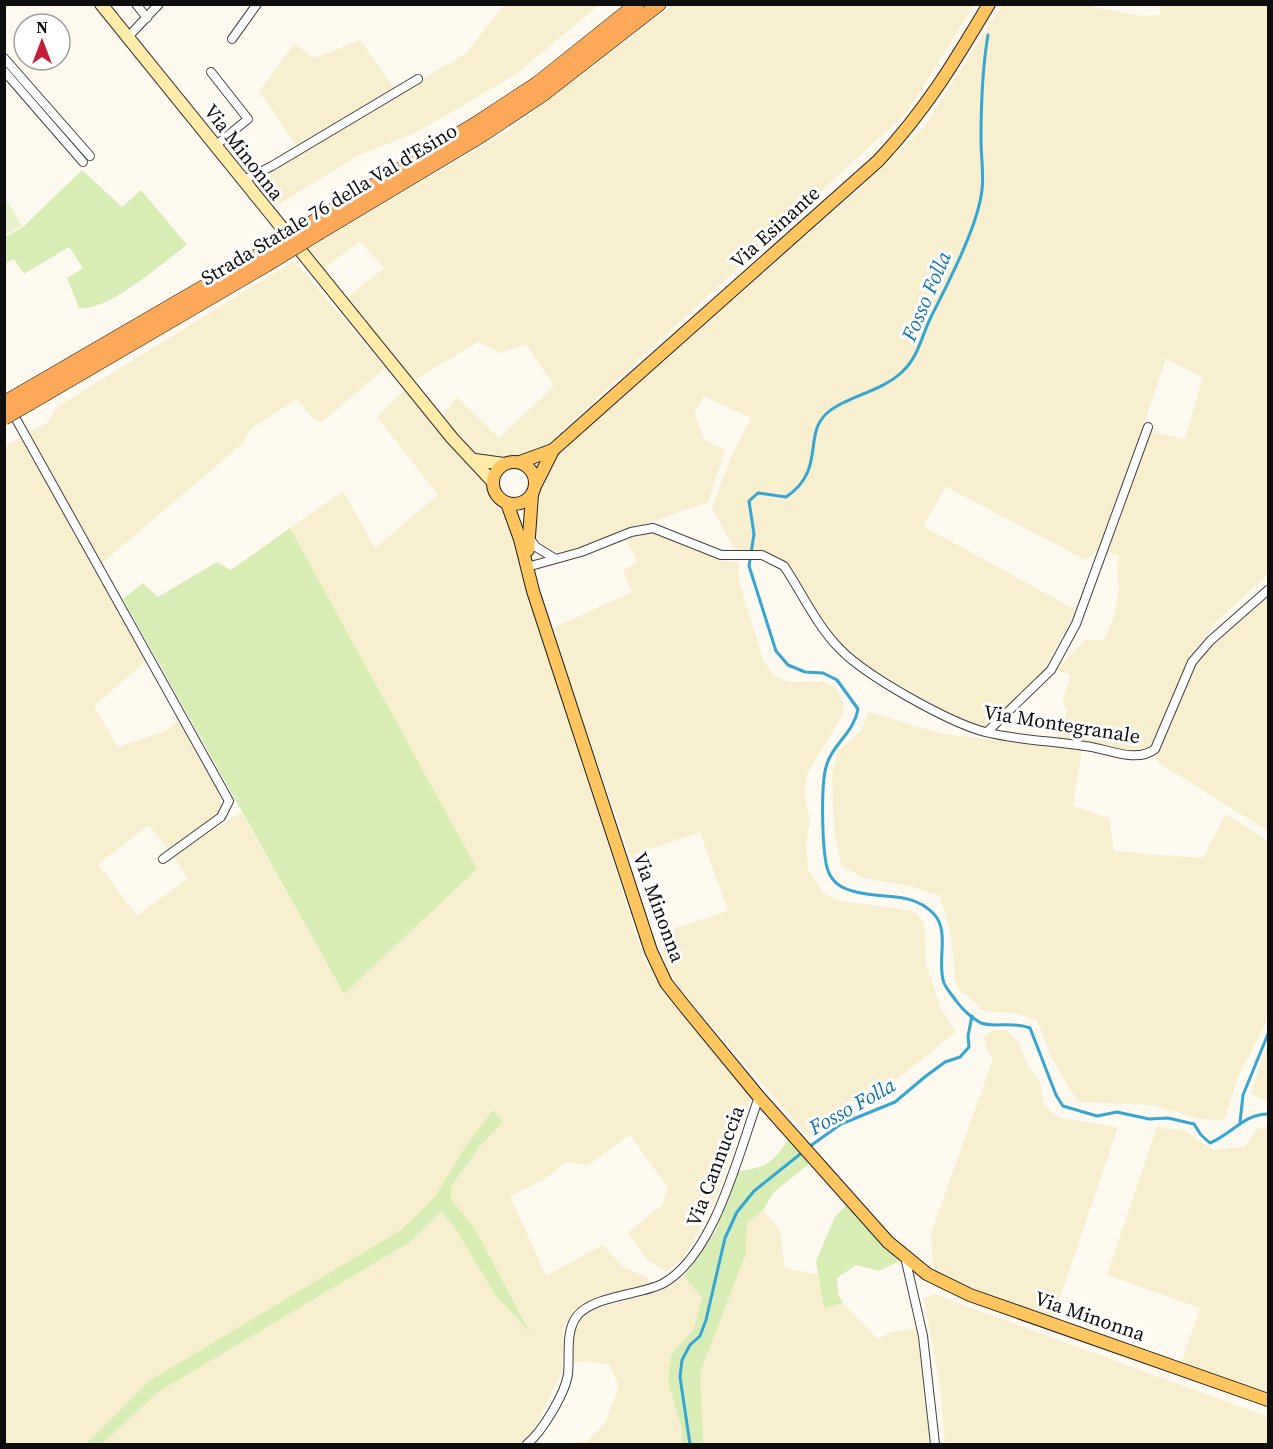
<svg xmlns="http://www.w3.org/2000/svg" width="1273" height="1449" font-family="'Source Serif 4',serif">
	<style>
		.farmland { fill: #f7efcd }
		.green { fill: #d8ecb6 }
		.pitch { fill: #e9f2c8 }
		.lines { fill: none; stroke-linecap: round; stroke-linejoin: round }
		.stream { stroke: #33a6d5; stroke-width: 3 }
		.minor-casing { stroke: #414141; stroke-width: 10 }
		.secondary-casing { stroke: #303030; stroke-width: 14 }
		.primary-casing { stroke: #1f1f1f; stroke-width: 14 }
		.trunk-casing { stroke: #1f1f1f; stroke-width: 15 }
		.minor { stroke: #fff; stroke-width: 8 }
		.secondary { stroke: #ffecaa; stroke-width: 12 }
		.primary { stroke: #ffc65f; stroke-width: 12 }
		.trunk { stroke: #fea958; stroke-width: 14 }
		.trunk-bridge-casing { stroke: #1f1f1f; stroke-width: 15; stroke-linecap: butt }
		.trunk-bridge { stroke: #fea958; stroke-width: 14 }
		.labels { text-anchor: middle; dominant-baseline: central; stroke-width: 6; stroke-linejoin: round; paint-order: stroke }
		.street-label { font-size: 20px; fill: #0e0e0e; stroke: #fff }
		.water-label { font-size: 21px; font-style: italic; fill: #1076a7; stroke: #fff }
	</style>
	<rect width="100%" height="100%" fill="#fffaef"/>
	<g class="farmland">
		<path d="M504 5H599L515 75 415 133 359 155 276 206 259 187 281 164 466 53Z"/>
		<path d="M673 5H974L907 112 543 448 521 456 485 458 469 449 442 416 457 397 499 438 554 386 526 344 501 353 478 342 411 382 345 299 384 268 360 241 322 270 307 249 505 133Z"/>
		<path d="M1002 5H1087L1138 16 1160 15V5H1268V574L1217 621 1191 654 1153 746 1147 750 1135 751 1057 738 1068 709 1062 702 1071 675 1056 670 1085 640H1104L1114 616 1119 588 1117 565 1120 557 1106 550 1147 431 1185 439 1203 377 1166 359 1101 547 1086 560 946 487 923 526 1076 610 1044 671 986 729 963 721 856 660 840 645 789 565 769 553H736L712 507 732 455 751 418 704 396 694 412 704 439 725 450 708 502 578 548 557 552 541 545 536 534 540 497 556 457 864 185 924 127Z"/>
		<path d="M360 40 396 90 298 148 259 91 294 44 315 58Z"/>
		<path d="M294 261 385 368 322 422 312 417 297 399 250 429 244 442 101 564 29 433 47 423 57 407Z"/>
		<path d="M404 390 443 436 488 480 492 502 507 516 642 955 663 989 751 1096 716 1198 684 1258 667 1271 647 1260 628 1232 662 1205 668 1188 630 1135 588 1165 565 1162 545 1179 510 1196 546 1276 603 1245 623 1267 647 1277 649 1283 644 1287 592 1300 572 1313 563 1328 562 1372 528 1440 523 1444H102L158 1392 410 1242 441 1212 454 1226 529 1329 475 1229 451 1199V1188L480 1146 503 1122 493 1110 463 1150 436 1195 401 1230 149 1381 86 1444H5L4 447 22 437 146 661 94 706 118 747 163 732 179 721 219 793 221 805 217 817 168 850 149 825 98 864 137 916 188 878 173 856 241 812 344 994 477 869 290 528 343 491 375 548 438 495 377 417Z"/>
		<path d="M652 533 722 561 739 562V581L763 660 774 676 789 682H823L836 689 843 702V714L807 774 804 792 810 820 806 845 808 869 823 893 837 900 913 911 924 922 926 964 940 1007 956 1032 886 1088 850 1101 809 1137 679 989 667 970 658 934 728 911 700 832 630 856 564 667 555 627 632 592 623 570 638 562 626 539Z"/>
		<path d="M1268 595V831L1161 764 1155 758 1185 686 1201 657Z"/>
		<path d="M869 712 943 734 1082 750 1073 806 1109 818 1114 851 1203 858 1226 814 1268 841V1018L1239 1075 1224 1120 1201 1119 1152 1105 1078 1102 1051 1057 1037 1020 1014 1013 984 1011 956 986 951 934 940 896 911 886 863 878 841 865 834 828 832 776 838 751 861 731Z"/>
		<path d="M993 1030H1006L1019 1043 1027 1065 1041 1084 1043 1104 1059 1118 1118 1127 1053 1318 971 1289 933 1268 931 1233 993 1059 986 1047 984 1037Z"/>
		<path d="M1268 1043V1102L1251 1093Z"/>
		<path d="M1268 1126V1392L1181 1364 1200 1308 1107 1275 1157 1127 1185 1131 1213 1150 1244 1147 1258 1128Z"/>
		<path d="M763 1210 780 1231 785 1268 819 1275 824 1308 843 1303 878 1339 891 1332 917 1329 931 1444H703L700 1373 746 1253 747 1223Z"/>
		<path d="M684 1276 702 1298 694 1329 671 1355 668 1382 682 1429V1444H535L586 1442 605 1423 619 1385 609 1364 573 1361 574 1331 581 1318 596 1309 664 1290Z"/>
		<path d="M934 1294 1268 1417V1444H945L941 1391 924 1299Z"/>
	</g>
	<g class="green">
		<path d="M82 170 122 207 141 190 187 245C162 263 108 312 79 308L67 278 83 268 69 247 24 274 14 259 5 264V237L23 227Z"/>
		<path d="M290 528 477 869 344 994 123 599 143 583 158 597 217 562 231 570Z"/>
		<path d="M493 1110 503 1122 480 1146 451 1187V1199L475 1229 530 1332 496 1296 454 1226 441 1212 410 1242 158 1392 102 1444H86L149 1381 401 1230 436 1195 463 1150Z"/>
		<path d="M790 1137 810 1163 774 1192 763 1210 747 1223 746 1253 700 1373 703 1444H682V1429L668 1382 671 1355 694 1329 702 1298 684 1276 716 1230 738 1171C769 1167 773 1162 790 1137Z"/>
		<path d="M847 1204 899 1261 879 1271 856 1265 837 1278 838 1294 843 1303 824 1308 816 1261 835 1217Z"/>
	</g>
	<path class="pitch" d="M4 196 22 226 5 235H4Z"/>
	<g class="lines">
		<g class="stream">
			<path d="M988 35C982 70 981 104 981 140 981 156 984 174 982 190 978 226 948 283 931 317 921 337 919 356 902 372 881 392 844 397 826 414 803 436 826 470 786 497L758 493 749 501 754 534 749 566 776 651 788 665 805 672 823 673 837 680 858 709C854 733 832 744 826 767 821 785 821 861 830 875 836 886 845 889 856 892 882 899 911 891 933 913 951 931 936 962 944 983 947 990 953 996 957 1002 962 1009 973 1019 981 1023 994 1028 1012 1021 1030 1028L1056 1095 1063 1106 1097 1116 1117 1112 1149 1119 1168 1118 1194 1124 1201 1135 1210 1143C1232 1134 1244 1114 1268 1114"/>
			<path d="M1240 1122 1243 1095 1268 1034"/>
			<path d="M809 1147 841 1124 895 1102 926 1076 945 1062 960 1057 969 1047 968 1036 972 1016"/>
			<path d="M690 1444 680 1377 682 1360 690 1345 700 1336 706 1320 725 1238 737 1212 754 1191 804 1151"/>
		</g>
		<defs>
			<g id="minor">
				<path d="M136 4 147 18"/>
				<path d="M128 37 159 4"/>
				<path d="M232 39 257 4"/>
				<path d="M4 58 90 156"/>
				<path d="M4 71 83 162"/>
				<path d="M211 72 248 119 215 146"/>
				<path d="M242 181 272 166 418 79"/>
				<path d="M11 410 229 801 221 817 163 859"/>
				<path d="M529 537 536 547 554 558"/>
				<path d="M527 567 581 552 631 532 653 528 721 555H762L784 566C802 593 817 626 840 649 866 676 948 722 985 732 1017 740 1052 741 1085 746 1106 748 1136 764 1155 749L1192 662 1210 641 1268 590"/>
				<path d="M987 732 1051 670 1076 624 1148 427"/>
				<path d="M905 1257 923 1336 935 1444"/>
				<path d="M527 1444C542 1432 565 1394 568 1374 570 1355 565 1332 577 1316 593 1296 639 1295 662 1284 715 1256 739 1151 759 1097"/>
			</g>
			<g id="secondary">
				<path d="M101 4 452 438 493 482"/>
				<path d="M475 460 504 464"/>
			</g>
			<g id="primary">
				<circle cx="514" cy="483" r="21"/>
				<path d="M520 462 553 450 878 161C925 111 954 63 989 4"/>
				<path d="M536 484 553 450"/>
				<path d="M507 503 520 539 533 591 651 951 666 983 685 1007 759 1097 888 1242 927 1274 970 1295 1268 1400"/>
				<path d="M528 550 532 495"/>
			</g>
			<g id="trunk">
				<path d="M315 221 474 125 538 83 637 4"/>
				<path d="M320 232 482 135 542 95 659 4"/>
				<path d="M23 392 257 256"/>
				<path d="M30 403 266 265"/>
			</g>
		</defs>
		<use href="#minor" class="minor-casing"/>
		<use href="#secondary" class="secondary-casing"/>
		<use href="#primary" class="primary-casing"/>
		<use href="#trunk" class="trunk-casing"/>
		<use href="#minor" class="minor"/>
		<use href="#secondary" class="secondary"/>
		<use href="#primary" class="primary"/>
		<use href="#trunk" class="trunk"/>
		<defs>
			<g id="trunk-bridge">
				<path d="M257 256 315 221"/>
				<path d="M266 265 320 232"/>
				<path d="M4 403 23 392"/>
				<path d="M4 418 30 403"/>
			</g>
		</defs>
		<use href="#trunk-bridge" class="trunk-bridge-casing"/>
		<use href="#trunk-bridge" class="trunk-bridge"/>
	</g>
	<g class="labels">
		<g class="street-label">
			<text transform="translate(244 152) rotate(52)">Via Minonna</text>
			<text transform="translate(329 204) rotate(-31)">Strada Statale 76 della Val d'Esino</text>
			<text transform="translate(775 227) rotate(-42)">Via Esinante</text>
			<text transform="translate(1062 724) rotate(9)">Via Montegranale</text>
			<text transform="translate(659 907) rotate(70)">Via Minonna</text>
			<text transform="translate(715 1166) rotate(-69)">Via Cannuccia</text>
			<text transform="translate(1090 1316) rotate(19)">Via Minonna</text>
		</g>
		<g class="water-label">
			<text transform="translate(926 296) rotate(-67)">Fosso Folla</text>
			<text transform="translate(852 1106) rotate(-29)">Fosso Folla</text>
		</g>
	</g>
	<rect width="1273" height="1449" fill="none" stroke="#0e0e0e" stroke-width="12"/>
	<g transform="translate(42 42)"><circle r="28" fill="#ffffff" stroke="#9f9f9f" stroke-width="1.5"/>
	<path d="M0-4.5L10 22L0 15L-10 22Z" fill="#c61e38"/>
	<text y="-9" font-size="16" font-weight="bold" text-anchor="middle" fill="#0e0e0e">N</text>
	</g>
</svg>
